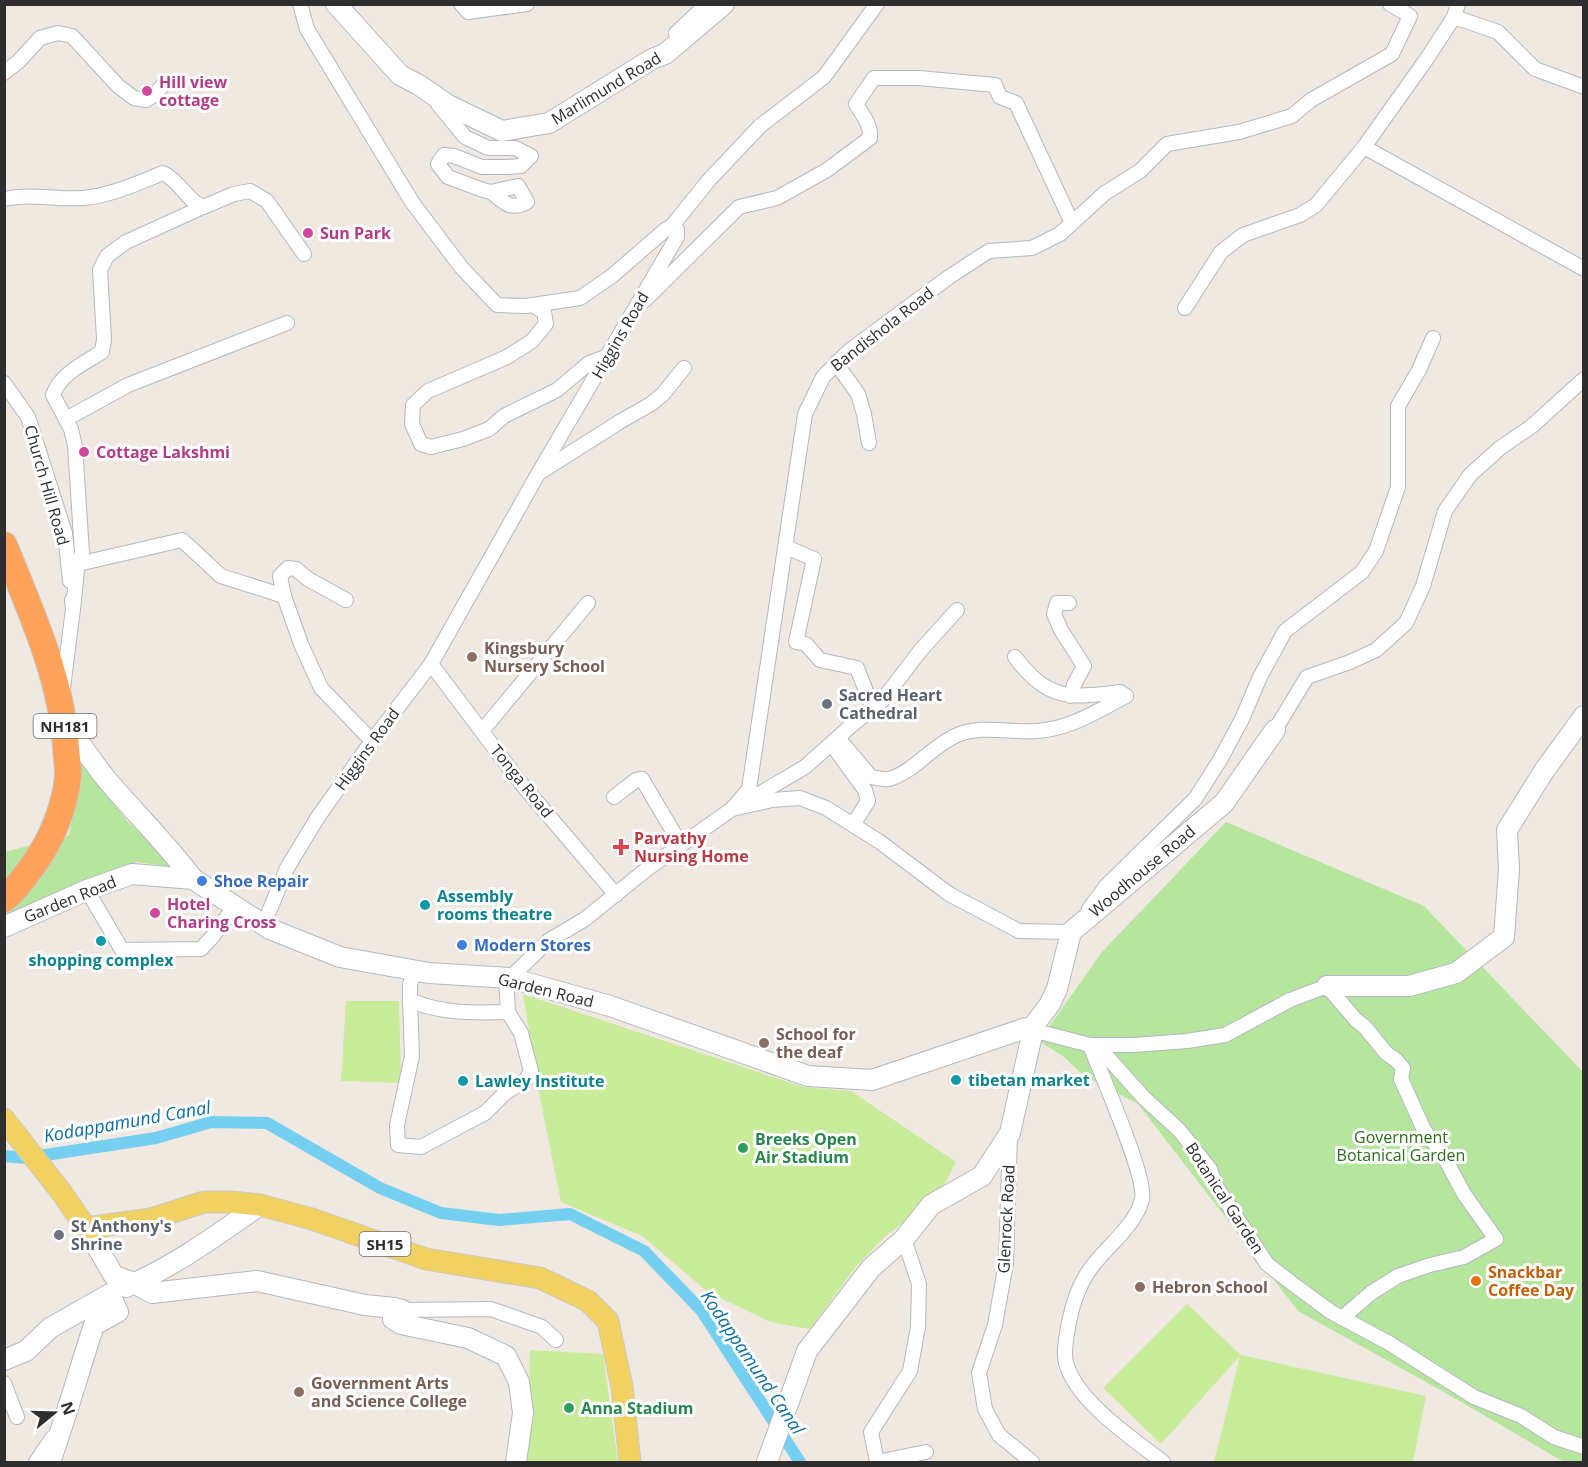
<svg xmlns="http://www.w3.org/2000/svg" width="1588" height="1467" font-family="'Open Sans',sans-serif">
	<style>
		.green { fill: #b6e59e }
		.pitch { fill: #c9ec9a }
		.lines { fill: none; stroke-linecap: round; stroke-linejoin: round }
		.canal { stroke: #75cff0; stroke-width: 12 }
		.street-casing { stroke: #b4b7c1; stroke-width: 16 }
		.secondary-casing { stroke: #b4b7c1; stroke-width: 22 }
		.primary-casing { stroke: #c9c9c9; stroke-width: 23 }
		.highway-casing { stroke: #c9c9c9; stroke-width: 28 }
		.street { stroke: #fff; stroke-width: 14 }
		.secondary { stroke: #fff; stroke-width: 20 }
		.primary { stroke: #f2d163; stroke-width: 21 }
		.highway { stroke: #ffa35c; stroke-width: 26 }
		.hotel-dot { fill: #d1479c; stroke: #fff; stroke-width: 2 }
		.education-dot { fill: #8d6e63; stroke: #fff; stroke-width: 2 }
		.worship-dot { fill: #6b7280; stroke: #fff; stroke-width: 2 }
		.health-dot { fill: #e0444e; stroke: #fff; stroke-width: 2 }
		.shop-dot { fill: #3f7fe0; stroke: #fff; stroke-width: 2 }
		.culture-dot { fill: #0f9aa8; stroke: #fff; stroke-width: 2 }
		.leisure-dot { fill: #2e9e5b; stroke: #fff; stroke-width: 2 }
		.food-dot { fill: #e8710a; stroke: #fff; stroke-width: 2 }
		.labels { text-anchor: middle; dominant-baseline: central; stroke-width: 6; stroke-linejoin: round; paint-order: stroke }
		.shield { fill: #fff; stroke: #6d6d6d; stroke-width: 1.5 }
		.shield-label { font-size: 15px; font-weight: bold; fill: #2e2e2e }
		.hotel-label { font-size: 16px; font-weight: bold; fill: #b23c85; stroke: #fff; text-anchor: start }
		.street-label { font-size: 16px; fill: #2e2e2e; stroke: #fff }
		.education-label { font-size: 16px; font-weight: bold; fill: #785e54; stroke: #fff; text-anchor: start }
		.worship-label { font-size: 16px; font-weight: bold; fill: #5b616d; stroke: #fff; text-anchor: start }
		.health-label { font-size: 16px; font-weight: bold; fill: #be3a42; stroke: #fff; text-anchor: start }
		.shop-label { font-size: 16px; font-weight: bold; fill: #366cbe; stroke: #fff; text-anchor: start }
		.culture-label { font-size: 16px; font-weight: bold; fill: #0d838f; stroke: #fff; text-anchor: start }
		.park-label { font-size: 16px; fill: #2c6e1b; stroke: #fff }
		.leisure-label { font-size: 16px; font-weight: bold; fill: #27864d; stroke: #fff; text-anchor: start }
		.food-label { font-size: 16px; font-weight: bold; fill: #c56008; stroke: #fff; text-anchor: start }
		.water-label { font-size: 18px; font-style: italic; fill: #0d6fa3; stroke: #fff }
	</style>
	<rect width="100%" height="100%" fill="#efe9e1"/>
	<g class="green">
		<path d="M80 758 127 821 183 873 159 865 136 862 108 871 5 919V852L69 835 79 786Z"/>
		<path d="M1226 822 1424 906 1583 1072V1462H1564L1444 1392 1298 1311 1138 1104 1083 1075 1064 1057 1039 1041 1102 952Z"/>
	</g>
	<g class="pitch">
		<path d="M523 994 803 1087 851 1091 956 1162 940 1194 887 1235 858 1264 810 1329 770 1322 708 1292 642 1236 561 1202 538 1088Z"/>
		<path d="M346 1001H399L401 1083 341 1081Z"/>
		<path d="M1187 1304 1241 1355 1426 1396 1413 1462H1214L1240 1356 1161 1444 1103 1388Z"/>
		<path d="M530 1350 603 1354 618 1462H527Z"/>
	</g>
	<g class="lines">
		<path class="canal" d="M4 1156 26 1158 156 1138 211 1122 267 1123 380 1188 441 1213 499 1220 570 1214 644 1251 701 1310 800 1462"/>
		<defs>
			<g id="street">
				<path d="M461 4 468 12 527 4"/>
				<path d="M1454 17 1498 32 1535 69 1584 87"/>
				<path d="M676 33 707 4"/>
				<path d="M4 73 19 61 40 38 58 33 72 36 118 86 134 98 146 100 154 95 165 83"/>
				<path d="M438 104 465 137 488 148H515L531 156 521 166 507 167H482L454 156 444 155 438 164 448 177 483 190 491 192 518 186 527 202C510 211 505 203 491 192"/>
				<path d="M1364 147 1584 269"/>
				<path d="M4 199C31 193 57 200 83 198 110 196 138 183 163 173 180 181 187 201 203 207L234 194 250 191 267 201 304 254"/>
				<path d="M672 226 709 180 760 126 824 77 877 4"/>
				<path d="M645 300 739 207 777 198 827 170 870 138C871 125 863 115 856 104L874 78H919L995 85 1000 97 1016 103 1072 223"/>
				<path d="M533 305 544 312 546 324 532 341 507 357 428 391 413 405 412 424 421 444 431 447 463 439 489 429 504 416 557 390 589 363 608 356"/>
				<path d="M1185 308 1221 252 1243 235 1300 215 1316 205 1364 147 1428 57 1454 17 1458 4"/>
				<path d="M836 363 858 394 864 414 869 443"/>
				<path d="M4 383 28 417 65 533 70 581"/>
				<path d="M66 419 128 385 287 323"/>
				<path d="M539 473 621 421 651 404 663 394 684 368"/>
				<path d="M786 547 814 559 796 642 806 644 820 660 857 668 873 709"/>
				<path d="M78 564 182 540 221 576 284 596"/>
				<path d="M346 600 308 579 296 569 288 568 280 576 284 596 301 644 321 688 372 741"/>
				<path d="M1069 603H1057L1054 614 1061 630 1084 666 1074 685 1071 696"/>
				<path d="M73 609 77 570 82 553 75 446 71 429 53 395C60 374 84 363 102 352L104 339 100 270 107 256 126 242 203 207"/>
				<path d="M1015 657C1048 701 1070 698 1120 692L1126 696"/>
				<path d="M431 664 520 782 616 895"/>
				<path d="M63 688 73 609 72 600"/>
				<path d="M1275 730 1307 677 1350 662 1376 650 1406 623 1423 586 1445 511 1470 475 1500 448 1532 426 1584 379"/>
				<path d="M482 731 588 603"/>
				<path d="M838 738 871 777C876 778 884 780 889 779 914 772 931 747 955 736 981 724 1009 733 1037 731 1070 729 1097 711 1126 696"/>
				<path d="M833 746 865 790 868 801 853 825"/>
				<path d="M614 797 636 780 642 779 681 845"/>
				<path d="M747 801 805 767 853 724 882 701 920 651 957 610"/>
				<path d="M732 809 772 800 800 798 826 808 880 842 949 894 1019 931 1071 932 1075 926"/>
				<path d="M87 890 122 950 201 949 213 936 234 907"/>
				<path d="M1089 909 1107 885 1195 799 1220 760 1242 719 1260 677 1285 631 1362 572 1376 551 1398 487V406L1419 370 1433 338"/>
				<path d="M264 924 287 868 318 817 372 741 431 664 538 474 677 237V230L672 226 665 230 612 276 580 298 526 306 497 305 461 267 412 202 307 29 300 4"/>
				<path d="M416 970 410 984V1000C441 1014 475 1013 508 1012L506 977"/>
				<path d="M510 978 548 941 585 919 647 869 732 809 749 789 805 414 823 377 849 351 949 277 989 251 1032 248 1060 234 1105 193 1140 171 1167 144 1239 132 1292 116 1311 100 1392 54 1410 16 1390 4"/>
				<path d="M410 1000 412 1056 397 1125 398 1145 421 1147 485 1113 505 1093 526 1080 531 1071 521 1033 508 1012"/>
				<path d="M1036 1031 1090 1045 1103 1052 1144 1098 1179 1130 1210 1169 1216 1186 1267 1264 1293 1284 1331 1312 1389 1343 1474 1397 1521 1416 1554 1437 1584 1447"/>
				<path d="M1090 1045H1134L1187 1041 1225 1035 1290 1000 1327 986 1356 1020 1365 1027 1386 1053 1396 1060 1403 1068 1401 1079 1424 1130 1442 1153 1464 1194 1496 1239 1464 1257 1430 1265 1398 1276 1371 1293 1342 1318"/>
				<path d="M1090 1045C1100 1072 1147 1177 1142 1199 1137 1223 1109 1245 1094 1264 1080 1281 1073 1302 1069 1322 1067 1334 1063 1351 1066 1363 1077 1402 1132 1438 1163 1462"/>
				<path d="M1010 1135 1006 1263 995 1325 979 1373 985 1409 999 1435 1032 1462"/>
				<path d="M904 1239 919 1284 918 1327 910 1371 871 1432 877 1462 926 1452"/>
				<path d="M402 1310 491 1309 542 1327 556 1340"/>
				<path d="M4 1383 17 1417"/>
				<path d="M36 1462 53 1437"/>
			</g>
			<g id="secondary">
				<path d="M336 4 400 75 419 85 448 105 502 131 549 123 652 59 665 54 724 4"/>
				<path d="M64 721C79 741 92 762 108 781 136 814 167 844 193 879"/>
				<path d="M4 927 87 890 132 874 193 879 270 929 340 957 429 973 510 978 610 1006 808 1076 872 1080 1026 1028"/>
				<path d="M1327 986H1409L1456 973 1504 937 1509 869 1507 830 1544 771 1584 716"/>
				<path d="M1034 1025 1050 1004 1057 989 1071 932 1224 803 1275 730"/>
				<path d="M86 1228 114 1276 134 1283 152 1293 257 1281 365 1305 394 1308"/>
				<path d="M126 1287C175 1266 217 1235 260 1205"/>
				<path d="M402 1310 394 1308 393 1319 401 1324 468 1338 506 1356 519 1382 523 1413 516 1462"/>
				<path d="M4 1360 26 1351 50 1328 110 1294 118 1312 94 1325C79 1371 66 1417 50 1462"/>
				<path d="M767 1462 807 1351 871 1268 904 1239 931 1205 982 1176 1010 1133 1032 1035"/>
			</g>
			<path id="primary" d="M4 1119 62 1193 86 1228 151 1219 204 1202H231L260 1205 312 1219 426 1259 540 1278 588 1301 608 1321 622 1387 630 1462"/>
			<path id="highway" d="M4 545C30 610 62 678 66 749 67 758 68 767 68 776 65 807 52 839 34 864 25 876 16 890 4 899"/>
		</defs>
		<use href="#street" class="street-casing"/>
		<use href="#secondary" class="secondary-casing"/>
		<use href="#primary" class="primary-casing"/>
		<use href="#highway" class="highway-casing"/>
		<use href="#street" class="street"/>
		<use href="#secondary" class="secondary"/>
		<use href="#primary" class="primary"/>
		<use href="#highway" class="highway"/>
	</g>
	<g class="hotel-dot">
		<circle cx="147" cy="91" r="6"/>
		<circle cx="308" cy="233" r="6"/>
		<circle cx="84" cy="452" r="6"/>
		<circle cx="155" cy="913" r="6"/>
	</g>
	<g class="education-dot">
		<circle cx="472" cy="657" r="6"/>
		<circle cx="764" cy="1043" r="6"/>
		<circle cx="1140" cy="1287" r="6"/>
		<circle cx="299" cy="1392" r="6"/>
	</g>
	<g class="worship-dot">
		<circle cx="827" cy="704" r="6"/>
		<circle cx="59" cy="1235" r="6"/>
	</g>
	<path class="health-dot" d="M618 838h6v6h6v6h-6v6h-6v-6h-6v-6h6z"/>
	<g class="shop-dot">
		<circle cx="202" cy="881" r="6"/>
		<circle cx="462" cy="945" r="6"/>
	</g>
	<g class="culture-dot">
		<circle cx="425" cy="905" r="6"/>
		<circle cx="101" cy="941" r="6"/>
		<circle cx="956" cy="1080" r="6"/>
		<circle cx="463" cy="1081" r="6"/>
	</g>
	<g class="leisure-dot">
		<circle cx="743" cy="1148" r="6"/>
		<circle cx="569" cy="1408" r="6"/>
	</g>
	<circle class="food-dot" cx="1476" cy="1281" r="6"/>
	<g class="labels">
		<g class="shield">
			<rect x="33.5" y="714" width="63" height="24" rx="4.5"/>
			<rect x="359.5" y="1232" width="51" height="24" rx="4.5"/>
		</g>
		<g class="shield-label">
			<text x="65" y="726">NH181</text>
			<text x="385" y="1244">SH15</text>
		</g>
		<g class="hotel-label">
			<text x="159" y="82">Hill view<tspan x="159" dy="18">cottage</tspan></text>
			<text x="320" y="233">Sun Park</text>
			<text x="96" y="452">Cottage Lakshmi</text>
			<text x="167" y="904">Hotel<tspan x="167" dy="18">Charing Cross</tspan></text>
		</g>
		<g class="street-label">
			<text transform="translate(606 88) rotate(-31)">Marlimund Road</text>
			<text transform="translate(882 329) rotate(-38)">Bandishola Road</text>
			<text transform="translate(620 335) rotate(-60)">Higgins Road</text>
			<text transform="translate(47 485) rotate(74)">Church Hill Road</text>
			<text transform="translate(367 749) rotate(-54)">Higgins Road</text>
			<text transform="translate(522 781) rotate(51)">Tonga Road</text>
			<text transform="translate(1142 871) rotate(-40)">Woodhouse Road</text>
			<text transform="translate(70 899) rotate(-22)">Garden Road</text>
			<text transform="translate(546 990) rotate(14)">Garden Road</text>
			<text transform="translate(1225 1198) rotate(57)">Botanical Garden</text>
			<text transform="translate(1006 1219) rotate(-87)">Glenrock Road</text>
		</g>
		<g class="education-label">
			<text x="484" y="648">Kingsbury<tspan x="484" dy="18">Nursery School</tspan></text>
			<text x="776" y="1034">School for<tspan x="776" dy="18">the deaf</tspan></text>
			<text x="1152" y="1287">Hebron School</text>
			<text x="311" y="1383">Government Arts<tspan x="311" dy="18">and Science College</tspan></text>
		</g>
		<g class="worship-label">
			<text x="839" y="695">Sacred Heart<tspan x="839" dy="18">Cathedral</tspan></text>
			<text x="71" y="1226">St Anthony's<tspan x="71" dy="18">Shrine</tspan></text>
		</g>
		<g class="health-label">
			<text x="634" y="838">Parvathy<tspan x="634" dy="18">Nursing Home</tspan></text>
		</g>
		<g class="shop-label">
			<text x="214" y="881">Shoe Repair</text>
			<text x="474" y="945">Modern Stores</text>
		</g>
		<g class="culture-label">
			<text x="437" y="896">Assembly<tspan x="437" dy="18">rooms theatre</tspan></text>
			<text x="101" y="960" text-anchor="middle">shopping complex</text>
			<text x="968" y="1080">tibetan market</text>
			<text x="475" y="1081">Lawley Institute</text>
		</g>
		<g class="park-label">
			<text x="1401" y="1137">Government<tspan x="1401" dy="18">Botanical Garden</tspan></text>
		</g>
		<g class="leisure-label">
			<text x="755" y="1139">Breeks Open<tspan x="755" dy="18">Air Stadium</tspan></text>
			<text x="581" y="1408">Anna Stadium</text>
		</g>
		<g class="food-label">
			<text x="1488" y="1272">Snackbar<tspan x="1488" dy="18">Coffee Day</tspan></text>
		</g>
		<g class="water-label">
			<text transform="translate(127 1121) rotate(-10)">Kodappamund Canal</text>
			<text transform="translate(753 1362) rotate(56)">Kodappamund Canal</text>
		</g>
	</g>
	<rect width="1588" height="1467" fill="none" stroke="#2e2e2e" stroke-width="12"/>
	<g transform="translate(54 1413) rotate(71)" stroke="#ffffff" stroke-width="4.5" paint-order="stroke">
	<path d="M0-4.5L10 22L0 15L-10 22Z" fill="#2e2e2e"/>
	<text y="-9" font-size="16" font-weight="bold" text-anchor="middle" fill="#2e2e2e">N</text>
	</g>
</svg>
